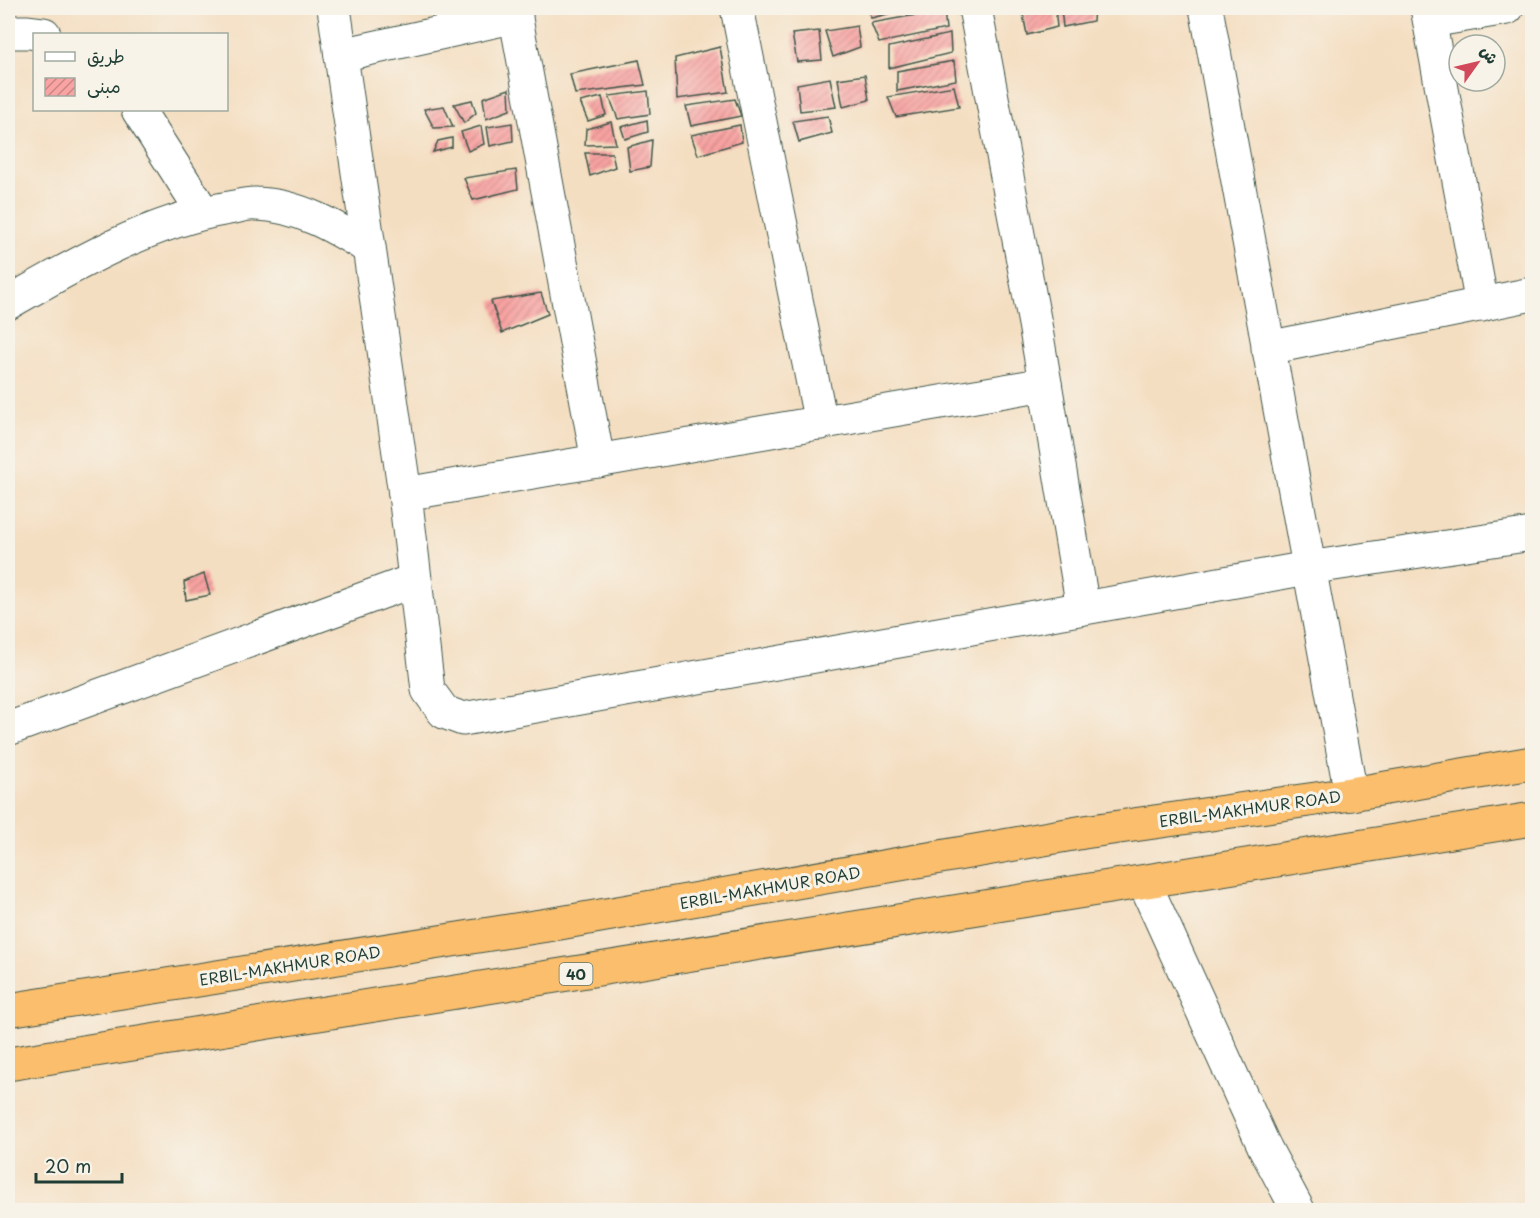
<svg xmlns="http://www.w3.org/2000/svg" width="1540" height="1218" font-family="'Playpen Sans','Playpen Sans Arabic',sans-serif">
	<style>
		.building { fill: url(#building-hatch) }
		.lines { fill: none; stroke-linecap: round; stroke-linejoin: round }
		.minor-casing { stroke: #3f5549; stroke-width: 35 }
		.highway-casing { stroke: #3f5549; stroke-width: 35 }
		.minor { stroke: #fff; stroke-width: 33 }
		.highway { stroke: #fabe6d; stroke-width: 33 }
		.labels { text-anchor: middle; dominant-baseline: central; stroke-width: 6; stroke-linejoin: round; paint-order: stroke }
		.shield { fill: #f7f3e8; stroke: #60746a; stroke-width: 1.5 }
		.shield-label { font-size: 14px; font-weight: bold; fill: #1f3d34 }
		.street-label { font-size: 15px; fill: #1f3d34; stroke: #f7f3e8 }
	</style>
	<defs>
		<pattern id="building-hatch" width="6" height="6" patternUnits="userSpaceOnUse" patternTransform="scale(1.5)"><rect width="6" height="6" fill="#f9a3a2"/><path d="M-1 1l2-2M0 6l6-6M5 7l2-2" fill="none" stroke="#c98685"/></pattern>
	</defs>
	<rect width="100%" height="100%" fill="#f7f3e8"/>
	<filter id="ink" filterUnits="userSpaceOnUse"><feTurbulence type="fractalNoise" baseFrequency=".0167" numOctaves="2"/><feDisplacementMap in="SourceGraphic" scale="12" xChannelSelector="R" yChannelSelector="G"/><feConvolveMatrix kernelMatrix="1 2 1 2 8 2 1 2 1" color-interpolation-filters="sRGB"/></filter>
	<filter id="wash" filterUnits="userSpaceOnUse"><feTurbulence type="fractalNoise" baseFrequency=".008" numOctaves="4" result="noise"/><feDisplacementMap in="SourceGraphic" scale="24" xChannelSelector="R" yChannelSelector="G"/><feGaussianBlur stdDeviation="1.35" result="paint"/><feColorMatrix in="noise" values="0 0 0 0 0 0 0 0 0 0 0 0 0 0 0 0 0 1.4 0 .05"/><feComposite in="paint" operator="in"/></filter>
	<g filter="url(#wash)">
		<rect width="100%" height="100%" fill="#f4dec1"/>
		<g id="blocks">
			<g class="building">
				<path d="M867 8H912L871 18Z"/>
				<path d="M1051 8H1055L1057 27 1027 35 1023 14Z"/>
				<path d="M1061 8H1094L1093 21 1063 27Z"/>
				<path d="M944 10 946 29 879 43 871 23Z"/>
				<path d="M857 26 860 47 833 57 825 31Z"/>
				<path d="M819 31 822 60 797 62 792 34Z"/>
				<path d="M950 34 951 53 889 68V47Z"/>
				<path d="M720 47 728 92 677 99 675 58Z"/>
				<path d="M639 60 645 85 575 94 570 74Z"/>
				<path d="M954 61 956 80 897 91V71Z"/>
				<path d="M865 75 869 100 843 107 838 79Z"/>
				<path d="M830 78 836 107 800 111 797 84Z"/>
				<path d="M954 86 959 107 896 117 888 97Z"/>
				<path d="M509 89 510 110 486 119 483 98Z"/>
				<path d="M648 91 650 114 618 119 609 96Z"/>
				<path d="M602 97 606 115 588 121 580 102Z"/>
				<path d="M735 99 741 116 691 126 686 106Z"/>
				<path d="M472 100 476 113 464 123 454 104Z"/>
				<path d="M444 106 453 127 434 128 424 109Z"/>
				<path d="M828 116 832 133 799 142 793 121Z"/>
				<path d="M647 120 648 132 625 139 621 127Z"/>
				<path d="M611 122 616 144 585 145 586 129Z"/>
				<path d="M512 123 513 141 490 146 487 127Z"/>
				<path d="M740 125 742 142 698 155 691 135Z"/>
				<path d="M481 126 484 144 468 151 461 132Z"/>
				<path d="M452 138V147L433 152 438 141Z"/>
				<path d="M652 140 650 167 630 171 627 147Z"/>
				<path d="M585 153H612L615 167 590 176Z"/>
				<path d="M516 170 518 189 473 200 464 178Z"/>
				<path d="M541 293 548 314 502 333 491 301Z"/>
				<path d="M204 574 210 595 186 600 184 582Z"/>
			</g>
		</g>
	</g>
	<g filter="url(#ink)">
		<use href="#blocks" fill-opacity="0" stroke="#3f5549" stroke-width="1.5"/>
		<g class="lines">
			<defs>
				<g id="minor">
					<path d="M334 8 405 494 428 690 444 712 463 719 1308 568 1532 534"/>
					<path d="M514 8 598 461"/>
					<path d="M737 8 821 423"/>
					<path d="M975 8 1035 324 1083 608"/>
					<path d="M1206 8 1351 794"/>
					<path d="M1427 8 1482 305"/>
					<path d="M1430 21 1507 8"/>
					<path d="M8 32H28L44 34"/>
					<path d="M341 55 516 16"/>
					<path d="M138 110 203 212"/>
					<path d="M8 303C76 264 150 221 229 208 237 207 247 203 256 204 298 205 335 227 369 248"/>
					<path d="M1268 348 1532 294"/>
					<path d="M405 494 1045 384"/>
					<path d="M8 729 415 580"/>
					<path d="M1144 882 1264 1146 1298 1210"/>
				</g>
				<g id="highway">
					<path d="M8 1010 560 923 1084 832 1351 794 1532 763"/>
					<path d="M8 1064 1532 819"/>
				</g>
			</defs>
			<use href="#minor" class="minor-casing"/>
			<use href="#highway" class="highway-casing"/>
			<use href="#minor" class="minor"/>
			<use href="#highway" class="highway"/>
		</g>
	</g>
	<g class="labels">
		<rect class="shield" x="559.5" y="963" width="33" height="22" rx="4.5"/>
		<g class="shield-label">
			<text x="576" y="974">40</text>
		</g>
		<g class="street-label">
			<text transform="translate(1250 808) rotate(-8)">ERBIL-MAKHMUR ROAD</text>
			<text transform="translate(770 887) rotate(-10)">ERBIL-MAKHMUR ROAD</text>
			<text transform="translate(290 965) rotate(-9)">ERBIL-MAKHMUR ROAD</text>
		</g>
	</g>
	<rect width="1540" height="1218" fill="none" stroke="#f7f3e8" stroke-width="30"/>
	<rect x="33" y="33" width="195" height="78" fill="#f7f3e8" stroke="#a1aaa0" stroke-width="1.5"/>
	<rect x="45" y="52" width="30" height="9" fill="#ffffff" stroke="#a1aaa0" stroke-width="1.5"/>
	<text x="87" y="63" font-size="18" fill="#1f3d34">طريق</text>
	<rect x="45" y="78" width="30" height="18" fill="url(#building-hatch)" stroke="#a1aaa0" stroke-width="1.5"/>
	<text x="87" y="93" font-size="18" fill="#1f3d34">مبنى</text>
	<g transform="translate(1477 63) rotate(56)"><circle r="28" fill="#f7f3e8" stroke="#a1aaa0" stroke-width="1.5"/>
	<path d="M0-4.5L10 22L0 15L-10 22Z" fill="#d1495b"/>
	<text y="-9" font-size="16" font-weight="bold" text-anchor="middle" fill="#1f3d34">ش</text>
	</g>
	<path d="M36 1173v9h86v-9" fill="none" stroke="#1f3d34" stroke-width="3"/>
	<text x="45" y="1173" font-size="18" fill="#1f3d34" stroke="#f7f3e8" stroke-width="4.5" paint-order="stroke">20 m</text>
</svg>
